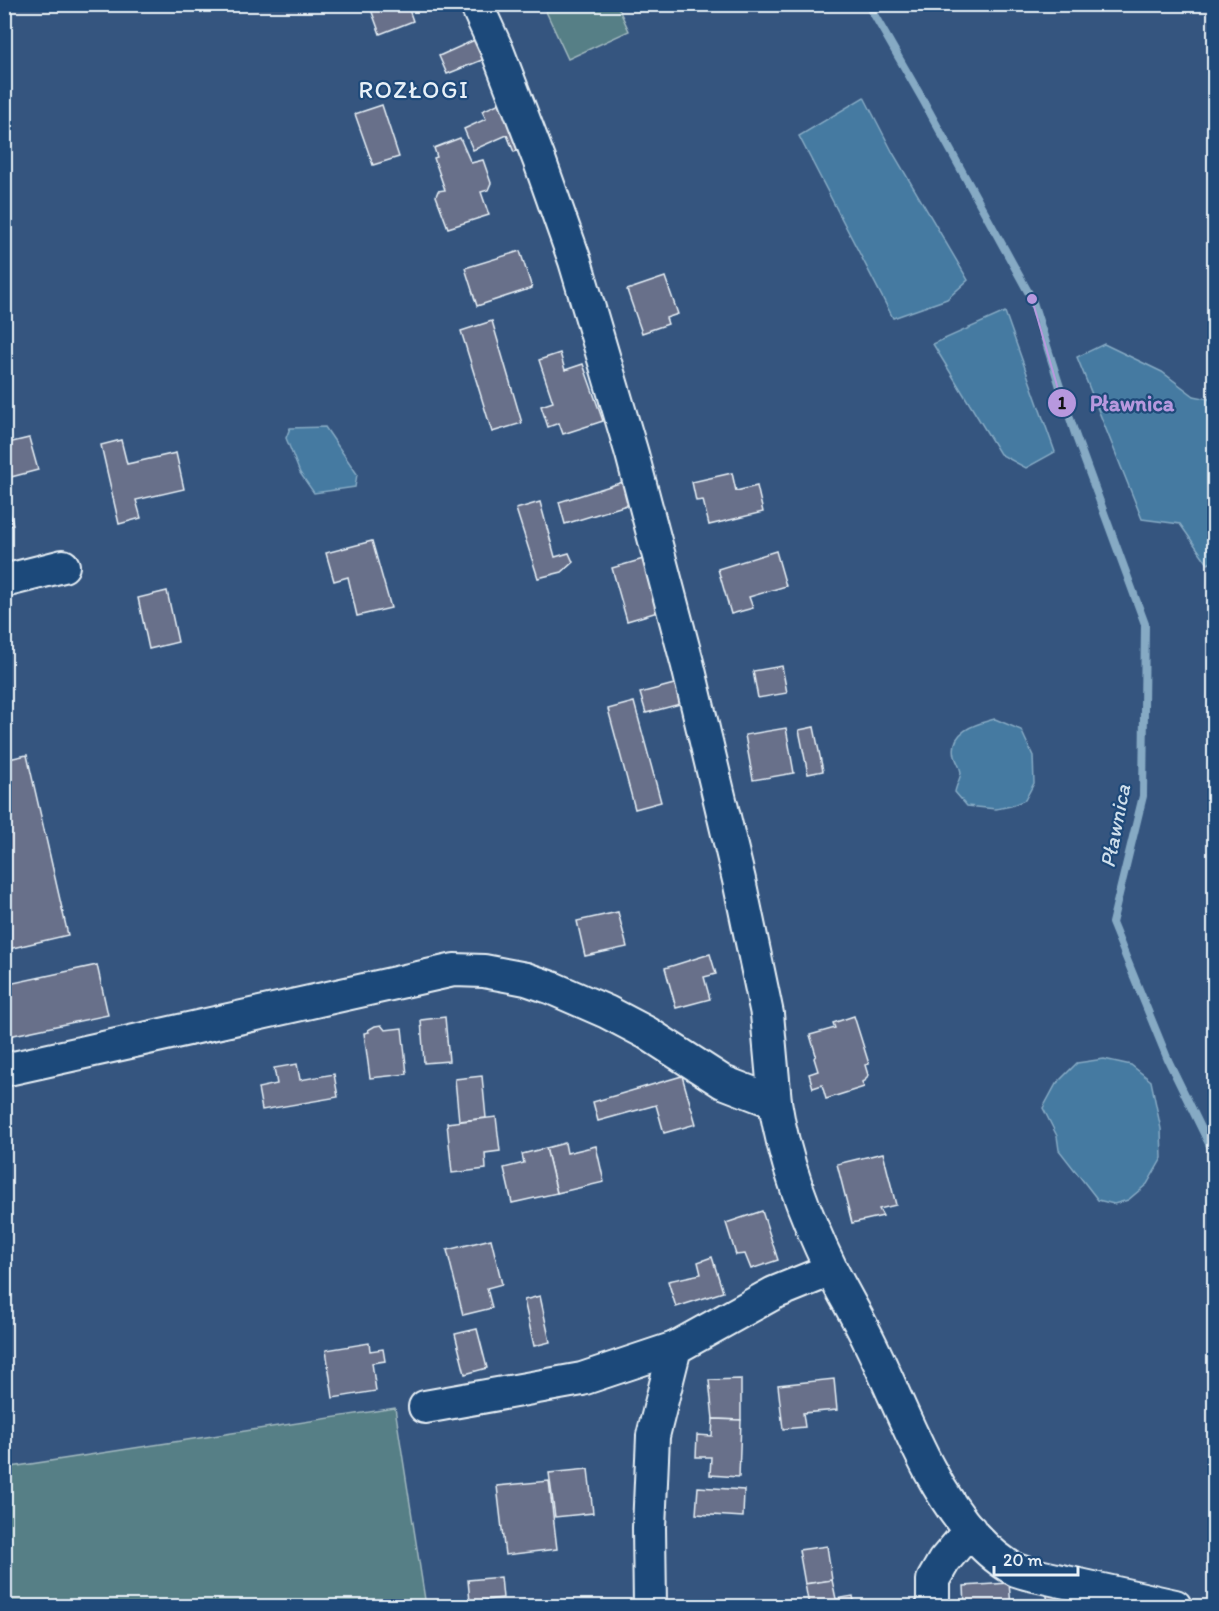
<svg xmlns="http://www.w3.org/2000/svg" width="1219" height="1611" font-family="Itim,sans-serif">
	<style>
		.green { fill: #577f86; stroke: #a0b8bf; stroke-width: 1.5 }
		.water { fill: #447aa1; stroke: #86aac4; stroke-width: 1.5 }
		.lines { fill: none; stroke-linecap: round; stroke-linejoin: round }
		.stream { stroke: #86aac4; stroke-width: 8 }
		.building { fill: #68708a; stroke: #e8f1f8; stroke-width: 1.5 }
		.minor-casing { stroke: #e8f1f8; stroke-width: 36 }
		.minor { stroke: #1f4a7a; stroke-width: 32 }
		.labels { text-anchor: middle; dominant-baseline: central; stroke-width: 4.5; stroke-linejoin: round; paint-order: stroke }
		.water-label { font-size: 22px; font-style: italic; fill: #cfdfeb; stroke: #1f4a7a }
		.quarter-label { font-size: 24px; letter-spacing: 1.5px; fill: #e8f1f8; stroke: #1f4a7a }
		.leader { fill: none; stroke: #b798de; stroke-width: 2 }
		.callout-dot { fill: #b798de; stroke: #1f4a7a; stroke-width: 2 }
		.mark-label { font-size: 18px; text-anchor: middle; font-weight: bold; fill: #111 }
		.callout-label { font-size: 22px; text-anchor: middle; font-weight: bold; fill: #b798de; stroke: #1f4a7a; stroke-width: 4.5; stroke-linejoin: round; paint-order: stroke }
	</style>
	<rect width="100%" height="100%" fill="#35557f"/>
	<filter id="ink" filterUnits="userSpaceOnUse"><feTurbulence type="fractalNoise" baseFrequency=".0167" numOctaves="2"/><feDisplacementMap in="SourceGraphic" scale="12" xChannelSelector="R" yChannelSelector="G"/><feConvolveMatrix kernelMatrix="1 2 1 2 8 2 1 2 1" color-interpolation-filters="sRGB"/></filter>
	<g filter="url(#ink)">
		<g class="green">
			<path d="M543 5H617L629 31 568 59Z"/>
			<path d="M395 1408 426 1606H5V1468Z"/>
		</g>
		<g class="water">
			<path d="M864 97 893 153 968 280 947 299 893 318 799 136Z"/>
			<path d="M1005 312 1055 452 1026 468 1000 454 933 344Z"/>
			<path d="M1104 344 1162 372 1194 396 1214 400V561L1208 564 1180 524 1142 519 1077 357Z"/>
			<path d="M325 427 357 474 355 487 314 493 300 473 286 438 290 428Z"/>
			<path d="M995 719 1021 730 1033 756 1034 783 1025 800 1011 806 996 809 967 806 955 792C956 786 960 779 961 773 961 768 956 761 955 756 949 730 977 724 995 719Z"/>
			<path d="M1104 1059 1131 1065 1151 1081 1161 1129 1162 1158 1147 1184 1128 1200 1114 1204 1098 1200 1059 1150 1057 1136 1043 1108 1056 1084 1077 1063Z"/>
		</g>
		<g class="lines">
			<path class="stream" d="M868 4 923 100 1032 299 1075 434 1145 624 1143 796 1112 923 1168 1060 1214 1154"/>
		</g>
		<g class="building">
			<path d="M369 4H407L413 21 380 34Z"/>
			<path d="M479 38 487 58 447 74 439 56Z"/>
			<path d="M502 102 522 149 514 152 507 135 473 150 464 129 486 119 482 111Z"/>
			<path d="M382 105 399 157 373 165 355 114Z"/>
			<path d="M460 138 471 163 483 160 491 183 488 190 481 192 489 215 448 228 436 196 438 191 445 190 434 158 437 157 434 148Z"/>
			<path d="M520 251 532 288 477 306 465 268Z"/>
			<path d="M665 277 678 314 666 318 668 324 642 333 627 290Z"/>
			<path d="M492 321 522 423 492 432 461 331Z"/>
			<path d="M560 353 565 370 583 364 603 421 563 434 559 423 548 427 541 406 553 402 539 360Z"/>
			<path d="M29 438 38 470 11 477 4 454V444Z"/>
			<path d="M121 440 127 464 176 453 184 489 136 500 141 518 119 524 101 445Z"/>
			<path d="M732 473 736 491 757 486 763 512 709 525 703 500 696 501 692 482Z"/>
			<path d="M623 482 630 504 565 524 559 502Z"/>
			<path d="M4 488 13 525 4 527Z"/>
			<path d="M540 502 555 557 569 553 573 562 562 572 538 578 516 509Z"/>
			<path d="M372 541 391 608 357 616 348 577 334 581 326 553Z"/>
			<path d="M776 551 786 586 749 597 753 608 731 614 718 569Z"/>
			<path d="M647 558 661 611 627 621 612 568Z"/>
			<path d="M167 591 178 642 149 649 138 598Z"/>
			<path d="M782 666 787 693 758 698 753 671Z"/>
			<path d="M678 683 684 703 646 713 640 693Z"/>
			<path d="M634 702 661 802 635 809 608 709Z"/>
			<path d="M814 727 823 771 808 774 799 730Z"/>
			<path d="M786 728 794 773 753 780 745 735Z"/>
			<path d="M27 755 68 935 4 950V760Z"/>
			<path d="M618 912 627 947 585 956 577 921Z"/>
			<path d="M710 954 716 974 704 977 710 999 676 1008 665 968Z"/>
			<path d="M97 965 108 1015 4 1037V985Z"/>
			<path d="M854 1016 869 1064 865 1065 868 1075 865 1081 862 1082 864 1087 826 1099 822 1085 813 1088 809 1074 818 1071 814 1058 816 1055 810 1035 835 1028 833 1023Z"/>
			<path d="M445 1017 449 1061 424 1063 421 1020Z"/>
			<path d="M381 1025 385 1030 402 1028 407 1074 370 1078 364 1033 369 1032 368 1030 375 1026Z"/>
			<path d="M297 1064 300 1080 334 1074 338 1097 262 1110 258 1088 277 1084 274 1068Z"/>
			<path d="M482 1076 486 1118 459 1121 455 1079Z"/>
			<path d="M682 1076 696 1124 664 1133 656 1105 598 1121 593 1102Z"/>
			<path d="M496 1117 500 1151 485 1153 486 1169 452 1173 447 1123Z"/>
			<path d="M565 1143 567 1153 596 1146 604 1182 557 1193 546 1148Z"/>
			<path d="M546 1148 557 1193 512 1203 504 1168 524 1163 522 1154Z"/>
			<path d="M883 1153 896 1205 879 1209 883 1216 852 1223 837 1164Z"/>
			<path d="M762 1211 778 1260 751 1269 745 1254 736 1255 726 1223Z"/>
			<path d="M491 1239 502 1284 487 1288 492 1308 463 1315 447 1250Z"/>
			<path d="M712 1257 723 1292 676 1307 668 1281 701 1274 698 1262Z"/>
			<path d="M540 1296 550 1342 534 1346 524 1300Z"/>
			<path d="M477 1329 487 1368 465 1374 455 1334Z"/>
			<path d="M369 1343 370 1351 383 1349 385 1361 372 1363 376 1391 333 1398 326 1350Z"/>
			<path d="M741 1379V1420L713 1419 709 1380Z"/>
			<path d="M834 1379 837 1410 803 1413 805 1427 783 1429 778 1385Z"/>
			<path d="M713 1419 741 1420 739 1477 710 1475 711 1457H696L697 1435 712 1436Z"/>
			<path d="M588 1469 593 1513 555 1517 549 1473Z"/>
			<path d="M549 1481 557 1549 505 1555 497 1486Z"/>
			<path d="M698 1487 744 1490 743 1517 696 1514Z"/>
			<path d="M827 1546 832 1580 805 1584 799 1550Z"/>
			<path d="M501 1577 503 1598 470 1602 468 1580Z"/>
			<path d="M832 1580 836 1599 853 1596 855 1606H809L805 1584Z"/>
			<path d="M1009 1583 1011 1606H965L964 1586Z"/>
			<path d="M1046 1586 1082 1593 1081 1602 1061 1599 1062 1606H1048Z"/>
		</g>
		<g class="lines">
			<defs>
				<g id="minor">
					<path d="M476 4 497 50 540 162 575 261 632 454 688 666 739 880 767 1014 775 1102"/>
					<path d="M4 581 63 566"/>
					<path d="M4 1070 454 970 484 971 526 979 552 988 607 1012 647 1033 723 1082 775 1102C784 1161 805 1215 831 1269 843 1293 857 1316 869 1341 902 1407 925 1480 974 1536 986 1549 1000 1562 1016 1570 1022 1572 1028 1574 1034 1575L1175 1606"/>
					<path d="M425 1407 582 1379 675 1348"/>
					<path d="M650 1606 649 1528 653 1436 675 1348 774 1293 831 1270"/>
					<path d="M933 1606V1580L944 1561 970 1530"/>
				</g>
			</defs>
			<use href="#minor" class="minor-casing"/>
			<use href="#minor" class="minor"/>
		</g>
	</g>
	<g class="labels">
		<g class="water-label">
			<text transform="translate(1115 826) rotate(-79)">Pławnica</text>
		</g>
		<g class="quarter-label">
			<text x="414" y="89">ROZŁOGI</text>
		</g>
	</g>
	<path class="leader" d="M1032 299L1062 403"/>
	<g class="callout-dot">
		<circle cx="1032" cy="299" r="6"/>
		<circle cx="1062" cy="403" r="15"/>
	</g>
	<g class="mark-label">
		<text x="1062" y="409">1</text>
	</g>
	<g class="callout-label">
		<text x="1132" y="411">Pławnica</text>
	</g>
	<rect width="1219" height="1611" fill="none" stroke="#1f4a7a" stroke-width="24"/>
	<rect x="12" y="12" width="1195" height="1587" fill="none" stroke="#e8f1f8" stroke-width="2" filter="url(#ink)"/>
	<path d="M994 1566v9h84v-9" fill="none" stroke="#e8f1f8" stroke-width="3"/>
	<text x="1003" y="1566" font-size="18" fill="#e8f1f8" stroke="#1f4a7a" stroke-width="4.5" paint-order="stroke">20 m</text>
</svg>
